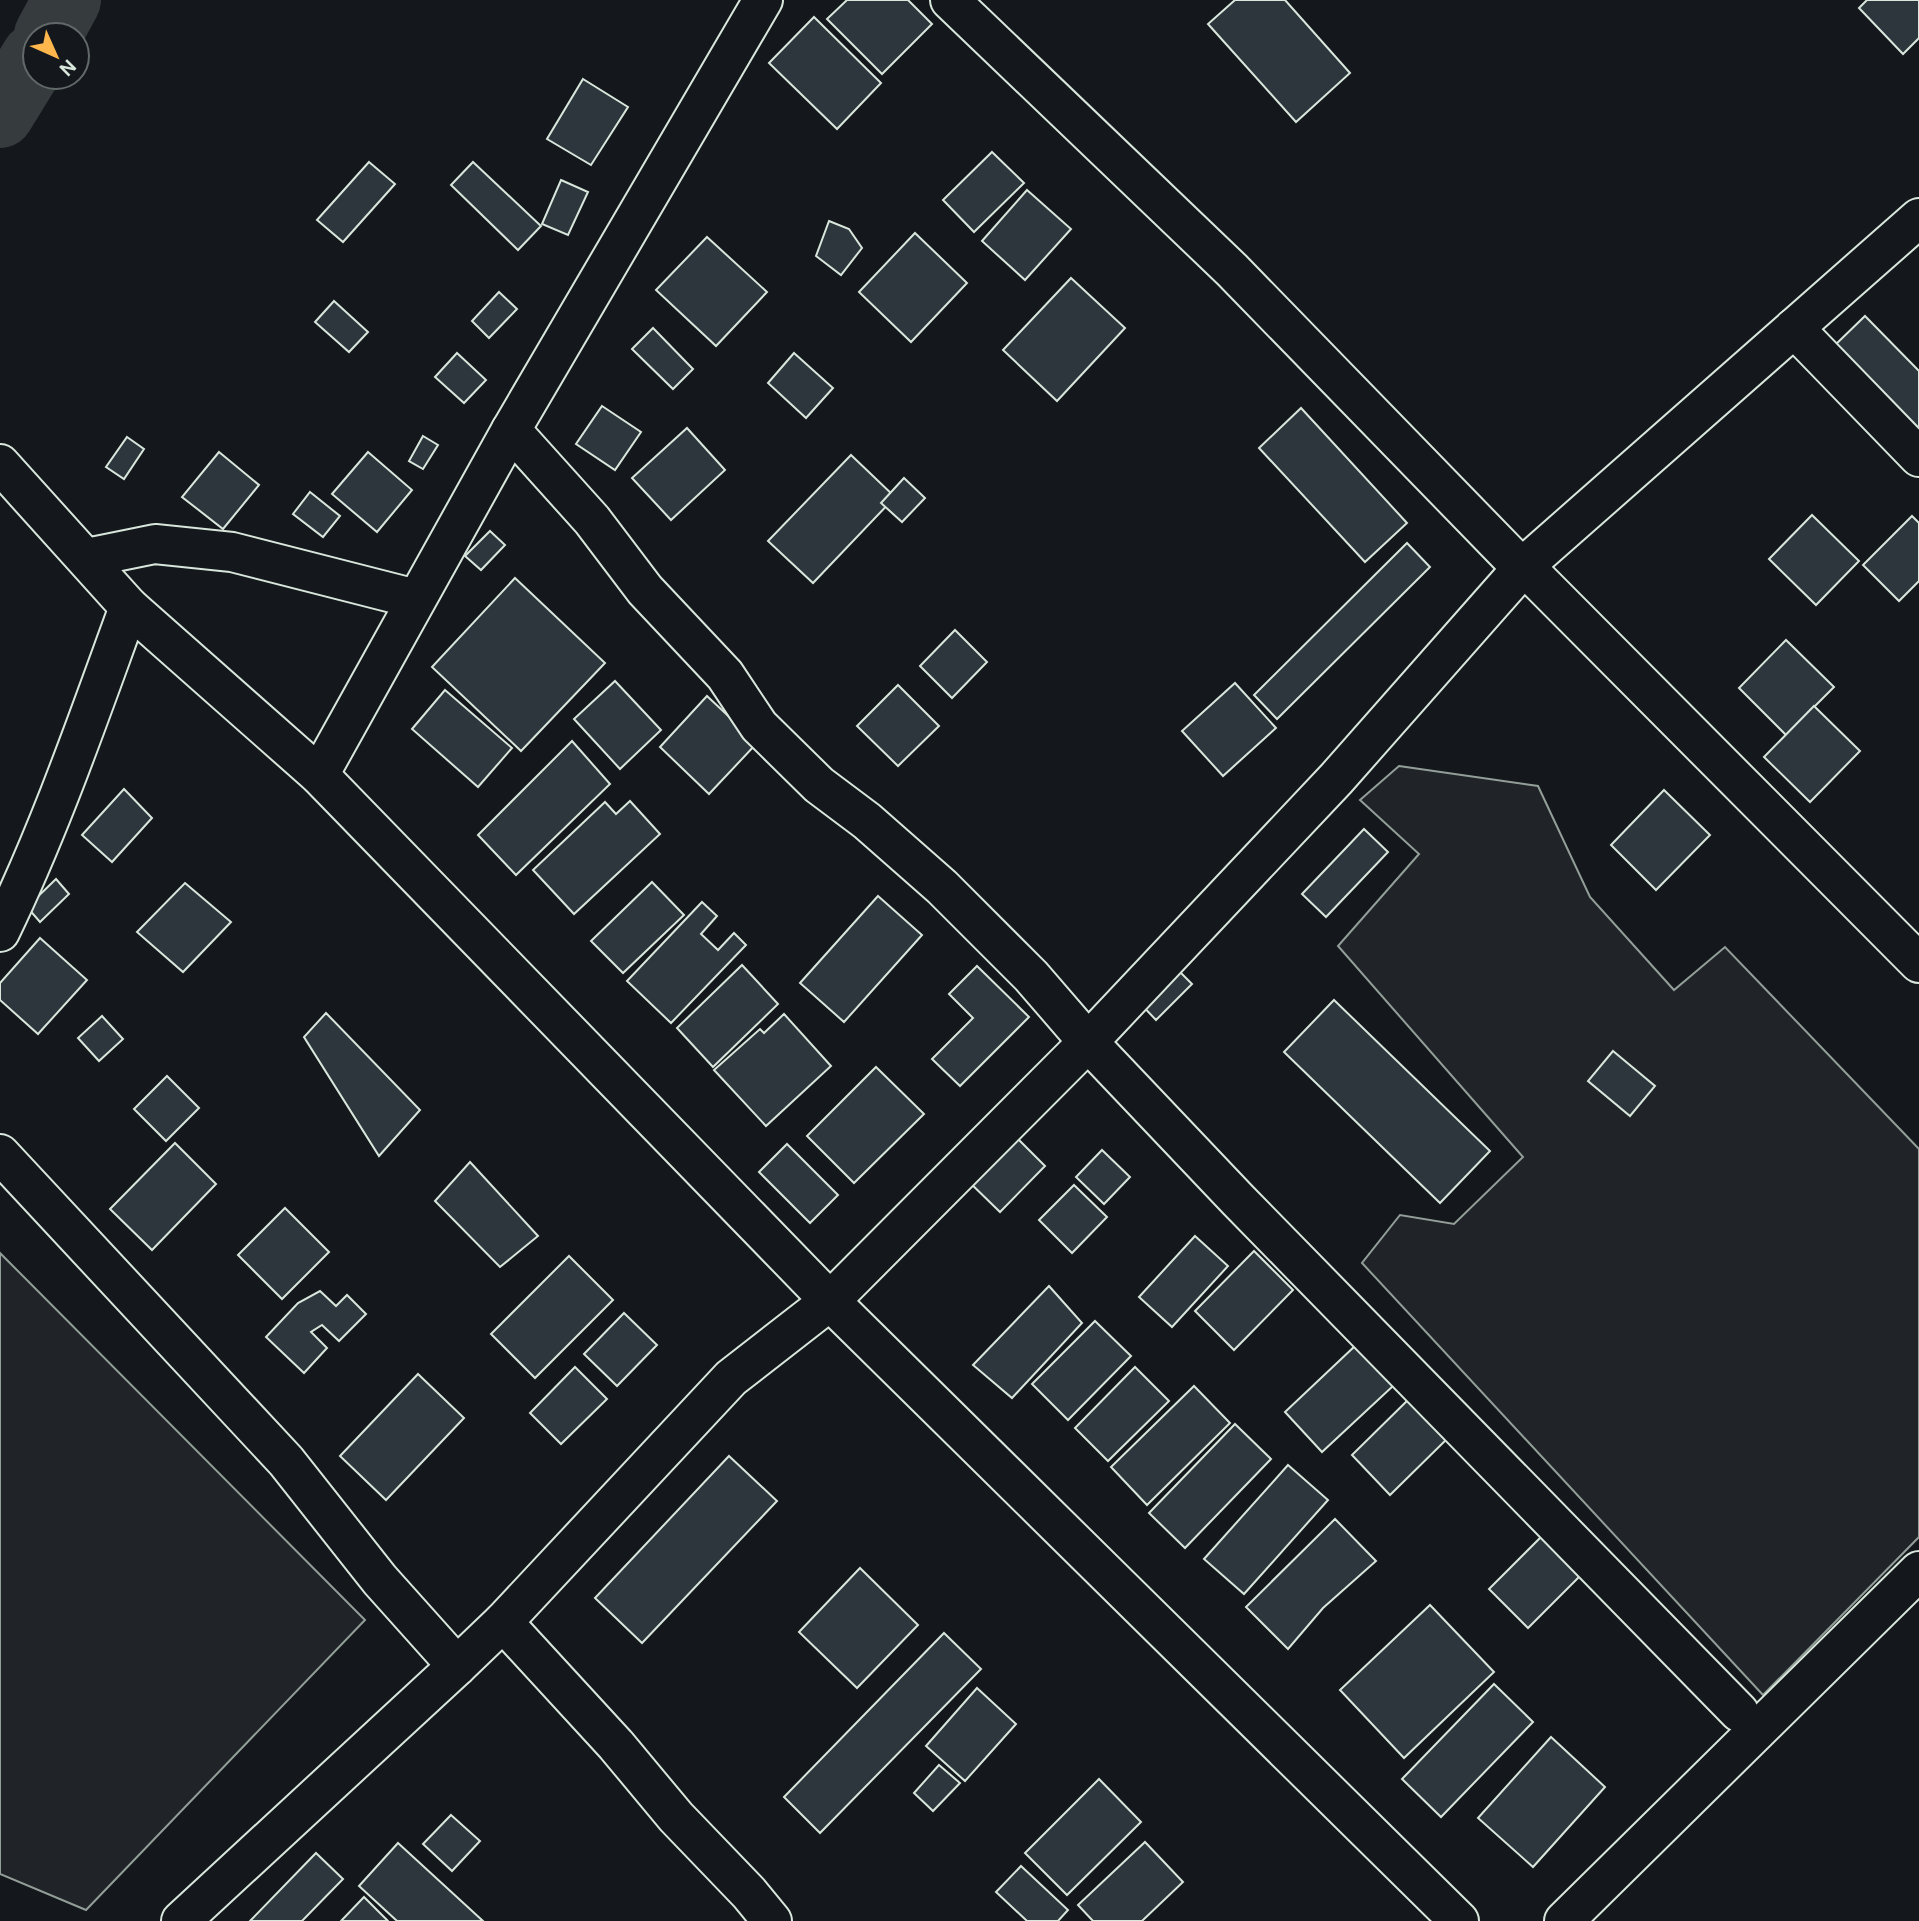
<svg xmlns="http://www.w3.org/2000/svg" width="1919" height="1921" font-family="'DM Sans',sans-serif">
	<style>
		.green { fill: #202428; stroke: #939e99; stroke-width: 2 }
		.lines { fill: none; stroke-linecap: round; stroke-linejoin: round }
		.river { stroke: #363b3e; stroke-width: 68 }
		.building { fill: #2c363c; stroke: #d8e6dc; stroke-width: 2 }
		.minor-casing { stroke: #d8e6dc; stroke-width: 42 }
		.major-casing { stroke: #d8e6dc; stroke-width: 42 }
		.minor { stroke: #14181c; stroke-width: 38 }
		.major { stroke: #14181c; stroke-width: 38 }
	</style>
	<rect width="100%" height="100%" fill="#14181c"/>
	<g class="green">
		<path d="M1399 766 1538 786 1590 897 1674 990 1725 947 1919 1149V1537L1763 1695 1362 1263 1400 1215 1454 1224 1523 1157 1338 946 1419 854 1360 800Z"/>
		<path d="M0 1253 365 1620 86 1910 0 1874Z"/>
	</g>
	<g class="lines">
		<g class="river">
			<path d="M48 35 67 0"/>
			<path d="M0 114 35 57"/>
		</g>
	</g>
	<g class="building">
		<path d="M847 0H908L932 24 882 74 827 19Z"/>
		<path d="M1235 0H1285L1350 73 1296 122 1208 24Z"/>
		<path d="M1867 0H1919V38L1903 54 1859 8Z"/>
		<path d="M814 17 881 83 837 129 769 63Z"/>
		<path d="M583 79 628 107 591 165 547 139Z"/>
		<path d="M992 152 1024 183 974 232 943 200Z"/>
		<path d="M369 162 395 184 343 242 317 220Z"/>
		<path d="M473 162 541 226 518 250 451 185Z"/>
		<path d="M561 180 588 192 568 235 542 224Z"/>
		<path d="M1027 190 1071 229 1025 280 982 241Z"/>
		<path d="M829 221 849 229 862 248 841 275 816 256Z"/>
		<path d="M915 233 967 283 911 342 859 292Z"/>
		<path d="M707 237 767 292 716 346 656 290Z"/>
		<path d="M1071 278 1125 328 1057 401 1003 350Z"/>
		<path d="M499 292 517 309 489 338 472 321Z"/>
		<path d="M334 301 368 332 349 352 315 322Z"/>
		<path d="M1865 316 1919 371V434L1833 347Z"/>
		<path d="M653 328 693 369 673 389 632 349Z"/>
		<path d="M457 353 486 380 464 403 435 377Z"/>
		<path d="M794 353 833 388 806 418 768 383Z"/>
		<path d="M602 406 641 432 615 470 576 444Z"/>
		<path d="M1301 408 1407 523 1365 562 1259 448Z"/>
		<path d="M687 428 725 470 671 520 632 478Z"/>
		<path d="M423 436 438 445 423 469 409 461Z"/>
		<path d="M127 437 144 449 124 479 106 467Z"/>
		<path d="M219 452 259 485 223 529 182 497Z"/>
		<path d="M368 452 412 490 377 532 332 494Z"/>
		<path d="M851 455 895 497 813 583 768 541Z"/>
		<path d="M904 478 925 498 902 522 881 503Z"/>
		<path d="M310 492 340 516 323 537 293 514Z"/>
		<path d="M1812 515 1859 561 1816 605 1769 559Z"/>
		<path d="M1912 516 1919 523V581L1899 601 1863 565Z"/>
		<path d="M490 531 505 545 481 570 465 556Z"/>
		<path d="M1407 543 1430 567 1277 719 1254 695Z"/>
		<path d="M515 578 605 663 521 751 432 667Z"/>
		<path d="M955 630 987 662 952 698 920 666Z"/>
		<path d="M1786 640 1834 687 1786 735 1739 688Z"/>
		<path d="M615 681 661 730 620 769 574 719Z"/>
		<path d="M1235 683 1276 728 1223 776 1182 731Z"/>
		<path d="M898 685 939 726 898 766 857 726Z"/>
		<path d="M445 690 512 748 478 787 412 729Z"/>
		<path d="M707 696 757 743 709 794 660 747Z"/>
		<path d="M1814 706 1860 751 1810 802 1764 757Z"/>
		<path d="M572 741 610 784 516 875 478 835Z"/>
		<path d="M124 789 152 818 112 862 82 835Z"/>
		<path d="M1664 790 1710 835 1656 890 1611 845Z"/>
		<path d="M630 801 660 834 574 914 533 870 605 802 616 814Z"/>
		<path d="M1364 829 1388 852 1326 917 1302 894Z"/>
		<path d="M56 879 69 894 40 922 27 907Z"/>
		<path d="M652 882 684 915 623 973 591 941Z"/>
		<path d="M185 883 231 922 183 972 137 932Z"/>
		<path d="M878 896 922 935 844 1022 800 983Z"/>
		<path d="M702 902 717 916 701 934 718 950 734 933 746 945 671 1023 627 981Z"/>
		<path d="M40 938 87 980 38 1034 0 1000V983Z"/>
		<path d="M1172 964 1192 984 1156 1020 1136 999Z"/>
		<path d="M742 965 778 1004 713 1067 677 1028Z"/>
		<path d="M977 966 1029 1017 960 1086 932 1059 973 1018 949 994Z"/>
		<path d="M1334 1000 1490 1151 1440 1203 1284 1052Z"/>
		<path d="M326 1013 420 1110 379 1156 304 1037Z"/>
		<path d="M784 1014 831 1066 766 1126 714 1070 760 1029 764 1033Z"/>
		<path d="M102 1016 123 1039 99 1061 78 1038Z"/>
		<path d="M1613 1051 1655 1086 1630 1116 1588 1081Z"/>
		<path d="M876 1067 924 1114 854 1183 807 1136Z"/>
		<path d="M167 1076 199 1108 166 1141 134 1109Z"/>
		<path d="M1010 1131 1045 1166 1000 1212 964 1177Z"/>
		<path d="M175 1143 216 1184 152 1250 110 1209Z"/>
		<path d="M787 1144 838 1195 810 1223 759 1172Z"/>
		<path d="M1102 1150 1130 1177 1104 1204 1076 1177Z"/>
		<path d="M470 1162 538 1236 500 1267 435 1201Z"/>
		<path d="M1074 1185 1107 1217 1072 1253 1039 1220Z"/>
		<path d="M285 1208 329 1252 282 1299 238 1255Z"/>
		<path d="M1195 1236 1228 1266 1172 1327 1139 1297Z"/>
		<path d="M1254 1251 1293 1290 1234 1350 1195 1311Z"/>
		<path d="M569 1256 613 1300 535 1378 491 1334Z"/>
		<path d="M1049 1286 1082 1323 1012 1398 973 1365Z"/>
		<path d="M320 1291 336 1306 347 1295 366 1314 339 1341 322 1325 311 1332 327 1348 304 1373 266 1337 298 1303Z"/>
		<path d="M624 1313 657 1345 617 1386 584 1354Z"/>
		<path d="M1095 1321 1131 1356 1068 1420 1032 1384Z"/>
		<path d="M1355 1346 1393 1386 1322 1452 1285 1412Z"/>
		<path d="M575 1367 607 1399 561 1444 530 1413Z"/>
		<path d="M1135 1367 1169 1401 1108 1461 1075 1428Z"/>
		<path d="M418 1374 464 1418 386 1500 340 1456Z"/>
		<path d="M1194 1386 1230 1423 1147 1505 1111 1467Z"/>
		<path d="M1413 1395 1451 1435 1390 1495 1352 1455Z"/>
		<path d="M1235 1424 1271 1459 1185 1548 1149 1513Z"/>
		<path d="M729 1456 777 1501 642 1643 595 1598Z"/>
		<path d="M1288 1465 1328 1500 1244 1594 1204 1559Z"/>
		<path d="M1335 1519 1376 1561 1323 1608 1288 1649 1246 1607Z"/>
		<path d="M1546 1532 1585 1571 1528 1628 1489 1589Z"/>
		<path d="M860 1568 918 1625 857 1688 799 1632Z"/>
		<path d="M1430 1605 1494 1672 1404 1758 1340 1690Z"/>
		<path d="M944 1633 981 1669 820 1833 784 1797Z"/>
		<path d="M1494 1684 1533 1722 1441 1817 1402 1779Z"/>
		<path d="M977 1688 1016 1724 965 1781 926 1746Z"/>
		<path d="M1551 1737 1605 1787 1533 1867 1478 1818Z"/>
		<path d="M939 1765 960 1783 933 1811 914 1793Z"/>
		<path d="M1099 1779 1141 1822 1067 1895 1025 1853Z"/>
		<path d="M451 1815 480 1841 452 1871 423 1844Z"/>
		<path d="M1145 1842 1183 1882 1142 1921H1093L1078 1905Z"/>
		<path d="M398 1843 483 1921H397L359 1886Z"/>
		<path d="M316 1853 343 1879 302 1921H250Z"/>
		<path d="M1021 1866 1068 1910 1058 1921H1027L996 1892Z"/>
		<path d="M364 1897 388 1921H341Z"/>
	</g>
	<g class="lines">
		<defs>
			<g id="minor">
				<path d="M950 0 1232 270 1515 561 1524 566 1919 963"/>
				<path d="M1794 328 1919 457"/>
				<path d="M511 430 592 520 645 590 725 675 759 726 819 785 867 821 942 887 1031 976 1088 1042 1238 1200 1739 1712"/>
				<path d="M86 558 155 544 232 552 416 599"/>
				<path d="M319 775 511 430 763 0"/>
				<path d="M0 932C51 827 89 716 129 607"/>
				<path d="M0 1154 286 1461 380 1580 457 1666 503 1622 731 1378 830 1301 1088 1042 1336 779 1524 566 1919 218"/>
				<path d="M503 1622 616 1745 676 1817 749 1893 772 1921"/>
				<path d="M181 1921 457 1666"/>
				<path d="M1564 1921 1919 1571"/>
			</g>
			<path id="major" d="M0 464 129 607 319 775 830 1301 1459 1921"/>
		</defs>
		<use href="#minor" class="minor-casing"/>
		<use href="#major" class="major-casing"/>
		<use href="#minor" class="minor"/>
		<use href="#major" class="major"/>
	</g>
	<g transform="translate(56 56) rotate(135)"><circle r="33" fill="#14181c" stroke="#626a69" stroke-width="2"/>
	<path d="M0-5L12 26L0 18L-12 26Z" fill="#ffb74d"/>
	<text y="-10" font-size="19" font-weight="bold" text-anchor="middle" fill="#d8e6dc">N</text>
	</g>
</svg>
